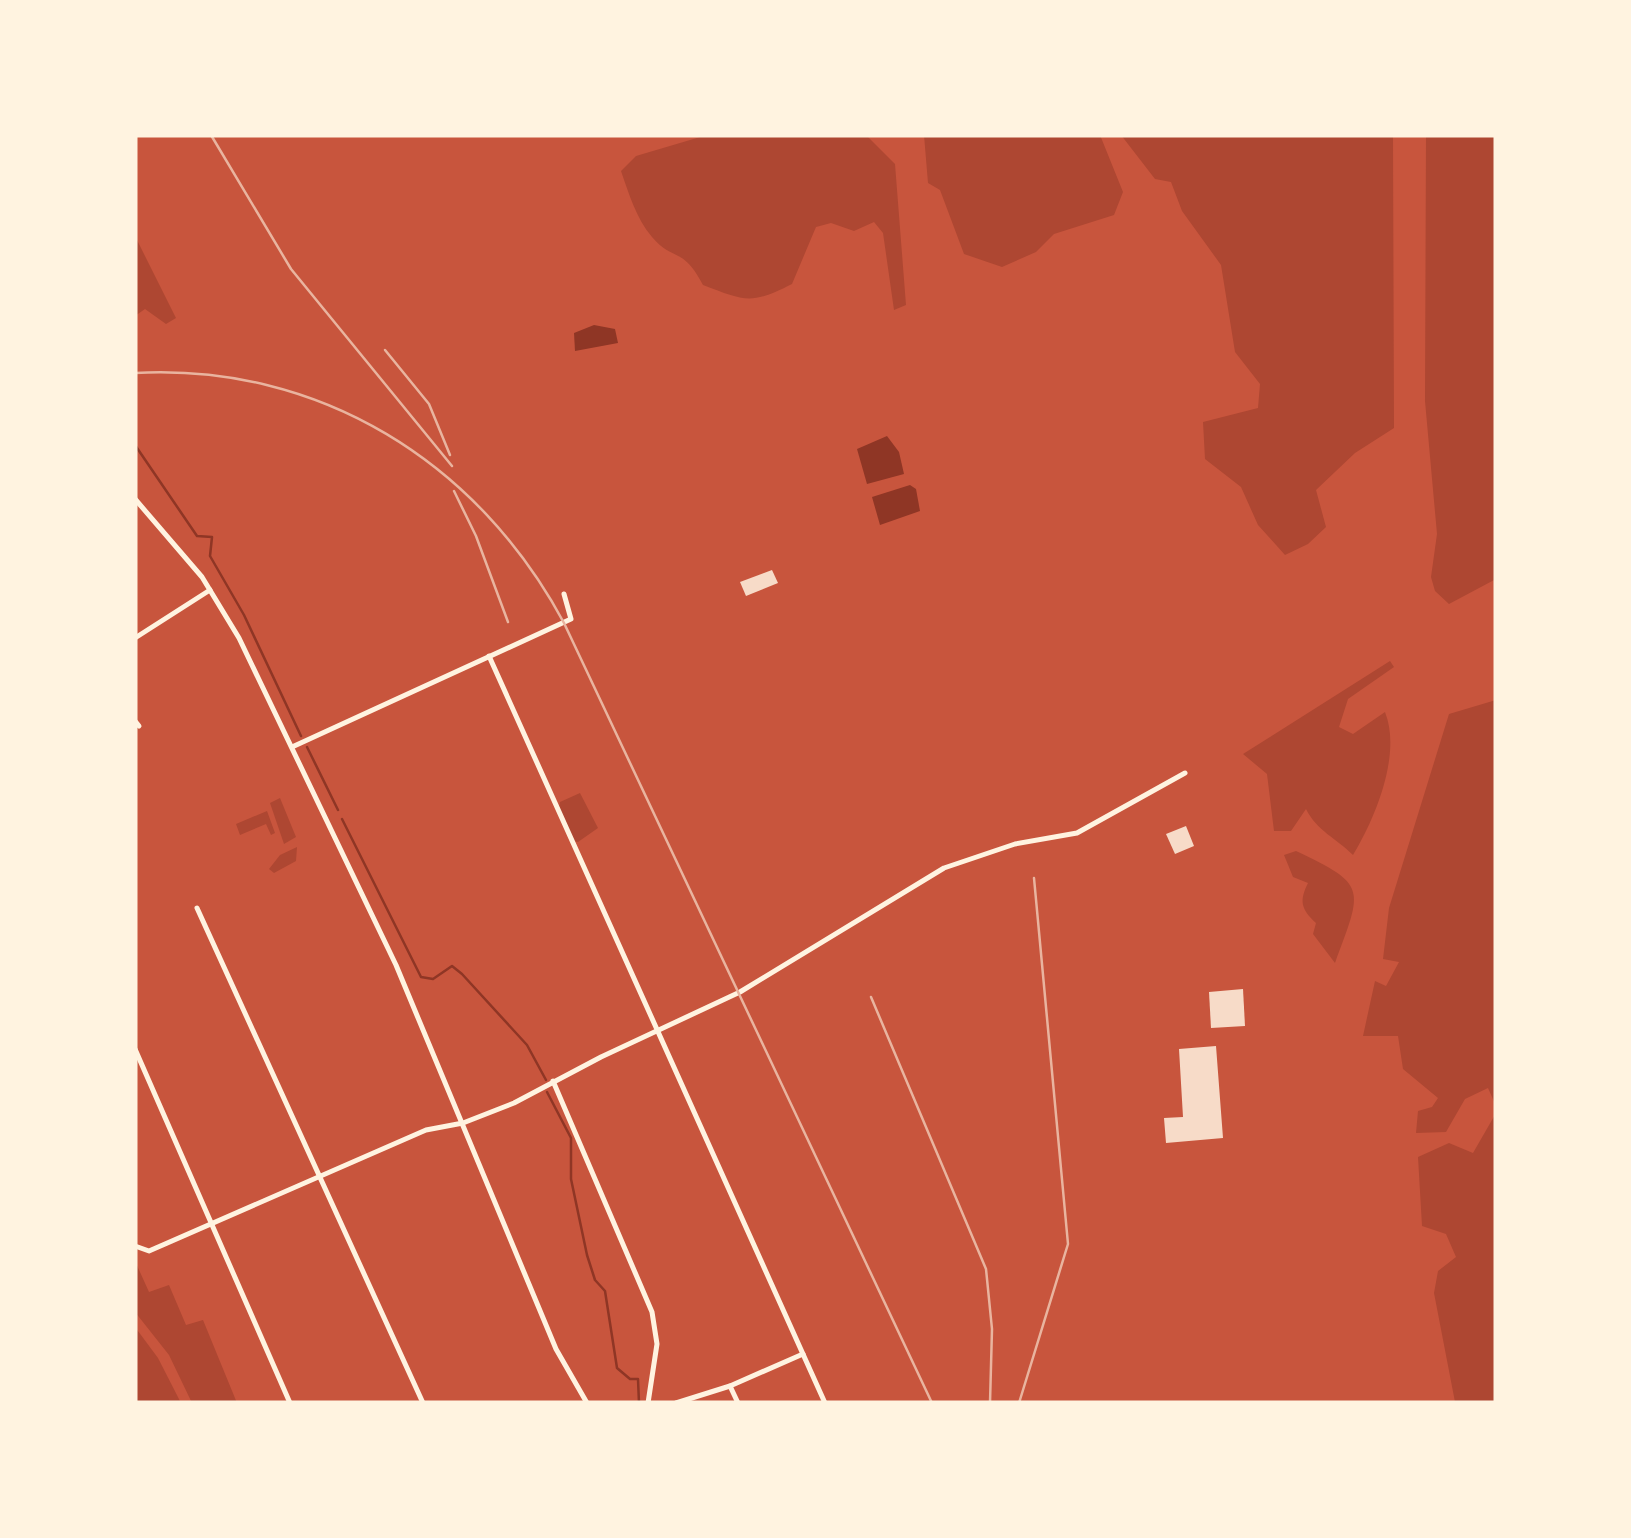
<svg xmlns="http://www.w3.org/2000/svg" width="1631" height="1538" font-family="Overpass,sans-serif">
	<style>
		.green { fill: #ae4732 }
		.water { fill: #8f3625 }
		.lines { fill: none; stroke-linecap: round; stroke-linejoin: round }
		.stream { stroke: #8f3625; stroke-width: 2.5 }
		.building { fill: #f7dbc8 }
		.minor { stroke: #fff3e0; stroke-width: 5 }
		.tertiary { stroke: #fff3e0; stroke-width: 5 }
		.rail { stroke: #e9b49f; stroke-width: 2.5 }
	</style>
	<rect width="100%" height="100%" fill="#c8553d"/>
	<g class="green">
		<path d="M707 135H866L895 164 906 305 894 310 883 233 874 222 854 231 831 223 816 227 792 284C751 305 745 301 703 285 683 246 673 262 652 237 636 218 629 194 621 171L636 156Z"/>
		<path d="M924 135H1100L1123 192 1114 215 1054 234 1036 252 1002 267 964 254 940 190 928 183Z"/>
		<path d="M1121 135H1393L1394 428 1355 453 1316 490 1326 527 1308 544 1285 555 1258 525 1241 487 1205 459 1203 422 1258 408 1260 384 1235 352 1221 265 1182 211 1171 182 1155 179Z"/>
		<path d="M1426 135H1496V579L1449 604 1435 591 1431 577 1437 534 1425 401Z"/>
		<path d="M135 236 176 318 166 324 145 309 135 316Z"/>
		<path d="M1390 661 1394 667 1348 699 1339 727 1353 734 1385 712C1402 754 1375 819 1353 855 1336 838 1317 831 1306 809L1291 831H1274L1267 774 1243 754Z"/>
		<path d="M1496 700V1106L1488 1088 1465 1099 1446 1132 1416 1133 1418 1111 1432 1107 1438 1098 1403 1069 1398 1036H1363L1375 981 1386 986 1399 962 1383 959 1389 908 1449 714Z"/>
		<path d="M580 793 598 828 578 842 573 841 559 807 560 802Z"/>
		<path d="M280 798 296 837 284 844 270 803Z"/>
		<path d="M267 811 275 833 271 835 266 824 240 835 236 824Z"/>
		<path d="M297 847 296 861 274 873 269 869 280 855Z"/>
		<path d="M1296 851C1368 885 1363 888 1335 963L1313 934 1316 923C1301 909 1299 901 1308 883L1293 877 1284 855Z"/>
		<path d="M1496 1113V1403L1455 1402 1434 1293 1438 1271 1456 1257 1446 1234 1422 1226 1418 1157 1449 1143 1473 1153Z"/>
		<path d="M135 1261 149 1292 169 1285 186 1325 203 1320 237 1403H192L169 1355 135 1312Z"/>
		<path d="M135 1327 158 1358 181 1403H135Z"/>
	</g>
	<g class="water">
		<path d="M594 325 615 329 618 343 575 351 574 333Z"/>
		<path d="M887 436 899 452 904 474 867 484 857 449Z"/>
		<path d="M910 485 916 489 920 511 880 525 872 497Z"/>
	</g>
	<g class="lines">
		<g class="stream">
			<path d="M135 445 197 536 212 537 210 556 244 615 301 736"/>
			<path d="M307 747 338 810"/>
			<path d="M342 819 421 977 433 979 452 966 462 974 527 1045 546 1080"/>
			<path d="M547 1092 571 1138V1179L587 1255 595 1280 605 1291 617 1368 630 1379H638L639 1403"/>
		</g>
	</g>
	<g class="building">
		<path d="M772 570 778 583 746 596 740 582Z"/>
		<path d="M1186 826 1194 846 1175 854 1166 834Z"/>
		<path d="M1243 989 1245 1026 1211 1028 1209 992Z"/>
		<path d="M1216 1046 1223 1138 1166 1143 1164 1118 1183 1117 1179 1049Z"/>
	</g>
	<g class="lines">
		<g class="minor">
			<path d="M135 638 210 590"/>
			<path d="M489 656 825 1403"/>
			<path d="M135 721 139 726"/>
			<path d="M292 747 571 619 564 594"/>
			<path d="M197 908 423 1403"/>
			<path d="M135 1049 290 1403"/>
			<path d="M553 1081 652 1312 657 1344 648 1403"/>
			<path d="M135 1246 149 1251 426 1130 463 1123 514 1103 601 1057 740 992 944 868 1015 844 1077 833 1185 773"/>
			<path d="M730 1386 738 1403"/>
			<path d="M676 1403 730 1386 803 1354"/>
		</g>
		<path class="tertiary" d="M135 499 202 577 239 638 396 965 556 1349 587 1403"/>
		<g class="rail">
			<path d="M211 135 291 269 452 466"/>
			<path d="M385 350 429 404 450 455"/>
			<path d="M135 373C319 363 478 462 564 623L932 1403"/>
			<path d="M454 491 476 536 508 622"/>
			<path d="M871 997 986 1269 992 1329 990 1403"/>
			<path d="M1019 1403 1068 1244 1034 878"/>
		</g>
	</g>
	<rect width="1631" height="1538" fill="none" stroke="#fff3e0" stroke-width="275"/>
</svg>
